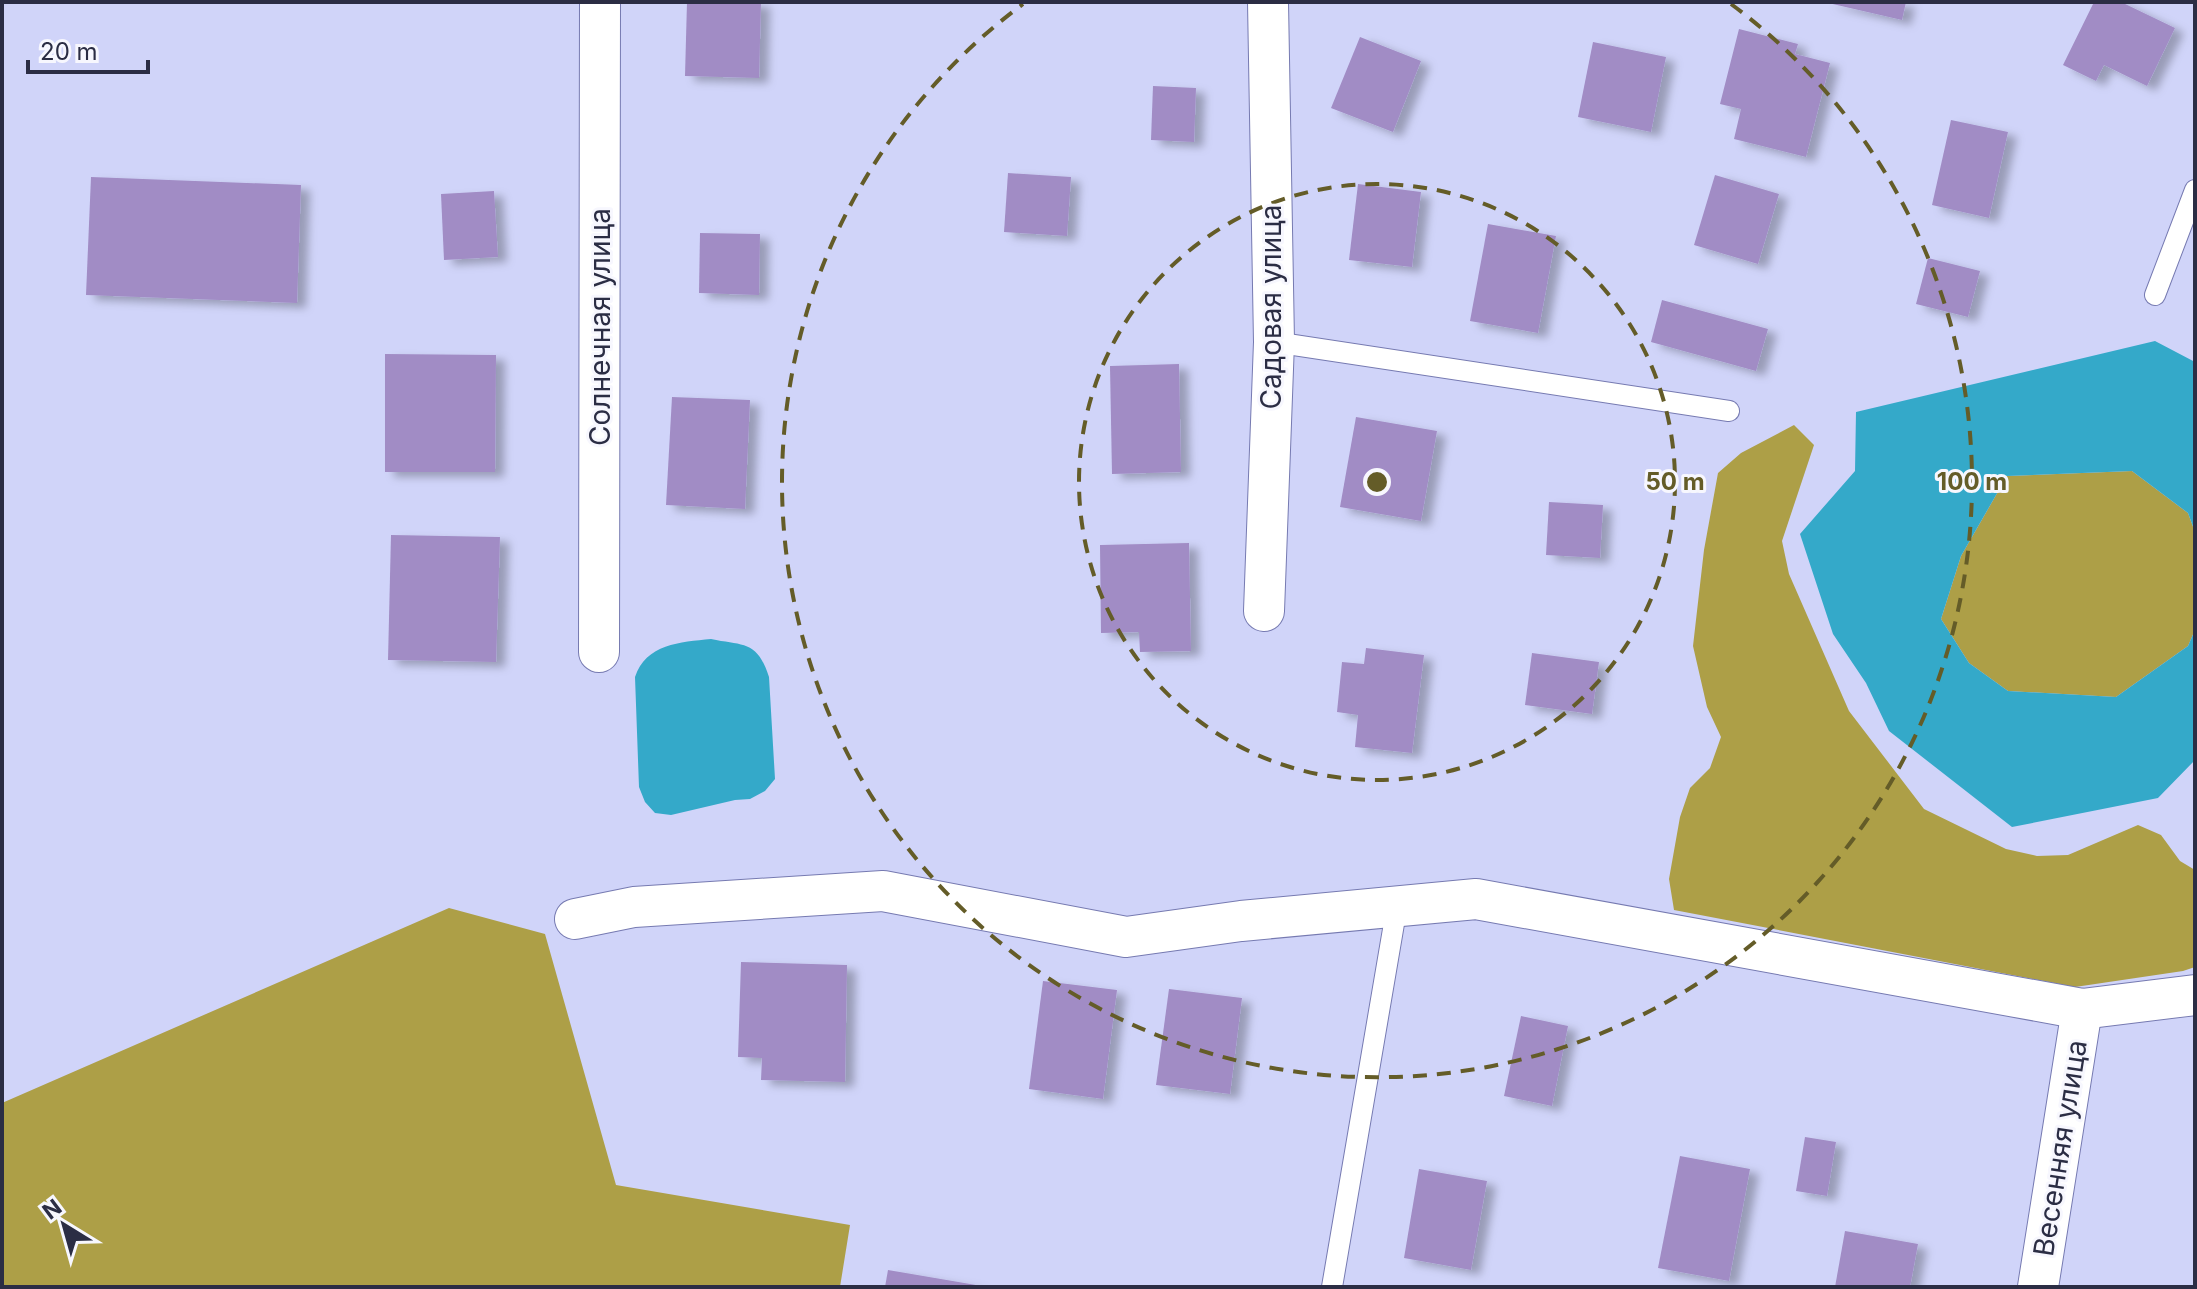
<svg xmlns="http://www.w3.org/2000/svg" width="2197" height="1289" font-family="Inter,sans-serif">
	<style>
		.forest { fill: #ad9f47 }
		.water { fill: #34a9c9 }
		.building { fill: #a18cc5; filter: url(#shadow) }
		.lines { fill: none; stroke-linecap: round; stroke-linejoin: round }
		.lane-casing { stroke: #767ab1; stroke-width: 22 }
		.street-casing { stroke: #767ab1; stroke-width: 42 }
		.lane { stroke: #fff; stroke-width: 20 }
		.street { stroke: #fff; stroke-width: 40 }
		.ring { fill: none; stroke: #645c28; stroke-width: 4; stroke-dasharray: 14 10 }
		.labels { text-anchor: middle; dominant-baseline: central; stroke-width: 6; stroke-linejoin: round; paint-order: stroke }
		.street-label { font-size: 28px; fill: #2b2d44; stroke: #f7f7fe }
		.centre { fill: #645c28; stroke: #f7f7fe; stroke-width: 4 }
		.ring-label { font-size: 24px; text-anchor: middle; font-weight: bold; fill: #645c28; stroke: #f7f7fe; stroke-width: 6; stroke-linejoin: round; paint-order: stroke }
	</style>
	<defs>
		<filter id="shadow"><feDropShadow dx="9" dy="5" stdDeviation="4" flood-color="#0004"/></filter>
	</defs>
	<rect width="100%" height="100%" fill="#d0d4f9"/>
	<g class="forest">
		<path d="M1794 425 1814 445 1782 541 1789 574 1849 711 1924 809 2006 849 2037 856 2068 855 2138 825 2161 835 2180 861 2195 870V967L2183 971 2075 987 1674 910 1669 879 1680 817 1690 788 1710 768 1721 737 1707 707 1693 646 1704 550 1718 473 1741 453Z"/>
		<path d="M2132 471 2188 513 2195 532V630L2188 646 2116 697 2008 691 1969 663 1941 619 1961 556 2007 476Z"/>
		<path d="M449 908 545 934 616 1185 850 1225 840 1287H2V1103Z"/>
	</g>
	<g class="water">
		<path d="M2155 341 2195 362V532L2188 513 2132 471 2007 476 1961 556 1941 619 1969 663 2008 691 2116 697 2188 646 2195 630V760L2158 798 2012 827 1889 731 1866 683 1833 634 1800 534 1855 471 1856 412Z"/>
		<path d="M711 639C744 646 757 640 769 677L775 779 765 791 750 799 735 800 671 815 655 813 645 802 639 787 635 677C646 644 680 642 711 639Z"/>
	</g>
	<g class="building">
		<path d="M687 2H761L759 78 685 76Z"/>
		<path d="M1824 2H1906L1902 20Z"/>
		<path d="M2094 2H2121L2175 28 2147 86 2104 65 2096 81 2063 65Z"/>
		<path d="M1739 29 1798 44 1795 54 1830 63 1806 157 1734 139 1741 109 1720 104Z"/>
		<path d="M1360 37 1421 61 1393 132 1331 108Z"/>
		<path d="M1593 42 1666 57 1651 132 1578 117Z"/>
		<path d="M1153 86 1196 88 1194 142 1151 140Z"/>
		<path d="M1951 120 2008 132 1989 218 1932 205Z"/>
		<path d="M1008 173 1071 177 1067 236 1004 232Z"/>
		<path d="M1715 175 1779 194 1758 264 1694 245Z"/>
		<path d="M91 177 301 185 297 303 86 295Z"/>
		<path d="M1358 184 1421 192 1412 267 1349 260Z"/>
		<path d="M494 191 498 257 444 260 441 194Z"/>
		<path d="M1488 224 1556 236 1538 333 1470 321Z"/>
		<path d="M700 233 760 234 759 295 699 293Z"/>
		<path d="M1928 258 1980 271 1968 317 1916 304Z"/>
		<path d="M1662 300 1768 329 1756 371 1651 342Z"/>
		<path d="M385 354 496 355 495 472H385Z"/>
		<path d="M1179 364 1181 472 1112 474 1110 366Z"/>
		<path d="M672 397 750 400 745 509 666 505Z"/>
		<path d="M1356 417 1437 431 1421 521 1340 507Z"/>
		<path d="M1549 502 1603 505 1600 558 1546 555Z"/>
		<path d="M391 535 500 537 496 662 388 660Z"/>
		<path d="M1189 543 1191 651 1140 652 1139 632 1101 633 1100 545Z"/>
		<path d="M1366 648 1424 655 1412 753 1355 747 1358 715 1337 712 1342 662 1364 664Z"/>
		<path d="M1532 653 1599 662 1592 714 1525 705Z"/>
		<path d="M741 962 847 965 845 1082 761 1080 762 1058 738 1057Z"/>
		<path d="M1043 981 1117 990 1103 1099 1029 1089Z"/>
		<path d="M1169 989 1242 998 1230 1094 1156 1085Z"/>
		<path d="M1521 1016 1568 1026 1552 1106 1504 1096Z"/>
		<path d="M1805 1137 1836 1142 1827 1196 1796 1191Z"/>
		<path d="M1680 1156 1750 1169 1729 1281 1658 1268Z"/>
		<path d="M1419 1169 1487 1181 1471 1270 1404 1258Z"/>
		<path d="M1845 1231 1918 1244 1910 1287H1835Z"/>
		<path d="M888 1270 976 1285V1287H885Z"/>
	</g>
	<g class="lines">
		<defs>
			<g id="lane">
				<path d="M2155 295 2195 190"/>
				<path d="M1274 342 1729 411"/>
				<path d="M1332 1287 1397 906"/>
			</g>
			<g id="street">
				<path d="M1264 611 1274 342 1268 2"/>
				<path d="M599 652 600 2"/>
				<path d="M575 919 634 907 883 891 1126 937 1241 921 1476 899 2082 1009 2195 995"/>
				<path d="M2038 1287 2082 1009"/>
			</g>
		</defs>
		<use href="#lane" class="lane-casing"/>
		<use href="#street" class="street-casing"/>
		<use href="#lane" class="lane"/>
		<use href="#street" class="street"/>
	</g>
	<g class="ring">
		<circle cx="1377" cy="482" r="298"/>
		<path d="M1731 4A595 595 0 1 1 1023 4"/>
	</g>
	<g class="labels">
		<g class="street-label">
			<text transform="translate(1271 307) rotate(-90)">Садовая улица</text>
			<text transform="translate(600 327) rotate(-90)">Солнечная улица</text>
			<text transform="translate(2060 1148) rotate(-81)">Весенняя улица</text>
		</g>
	</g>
	<circle cx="1377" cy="482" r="12" class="centre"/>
	<g class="ring-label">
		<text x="1675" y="490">50 m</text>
		<text x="1972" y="490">100 m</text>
	</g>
	<rect width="2197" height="1289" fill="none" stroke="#2b2d44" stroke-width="8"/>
	<g transform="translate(64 1225) rotate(323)" stroke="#f7f7fe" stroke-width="6" paint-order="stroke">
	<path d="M0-6L14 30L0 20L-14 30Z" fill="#2b2d44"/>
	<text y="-12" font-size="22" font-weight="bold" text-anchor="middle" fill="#2b2d44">N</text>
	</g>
	<path d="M28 60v12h120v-12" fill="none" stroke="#2b2d44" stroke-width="4"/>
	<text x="40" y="60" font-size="24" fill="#2b2d44" stroke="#f7f7fe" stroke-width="6" paint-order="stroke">20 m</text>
</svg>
